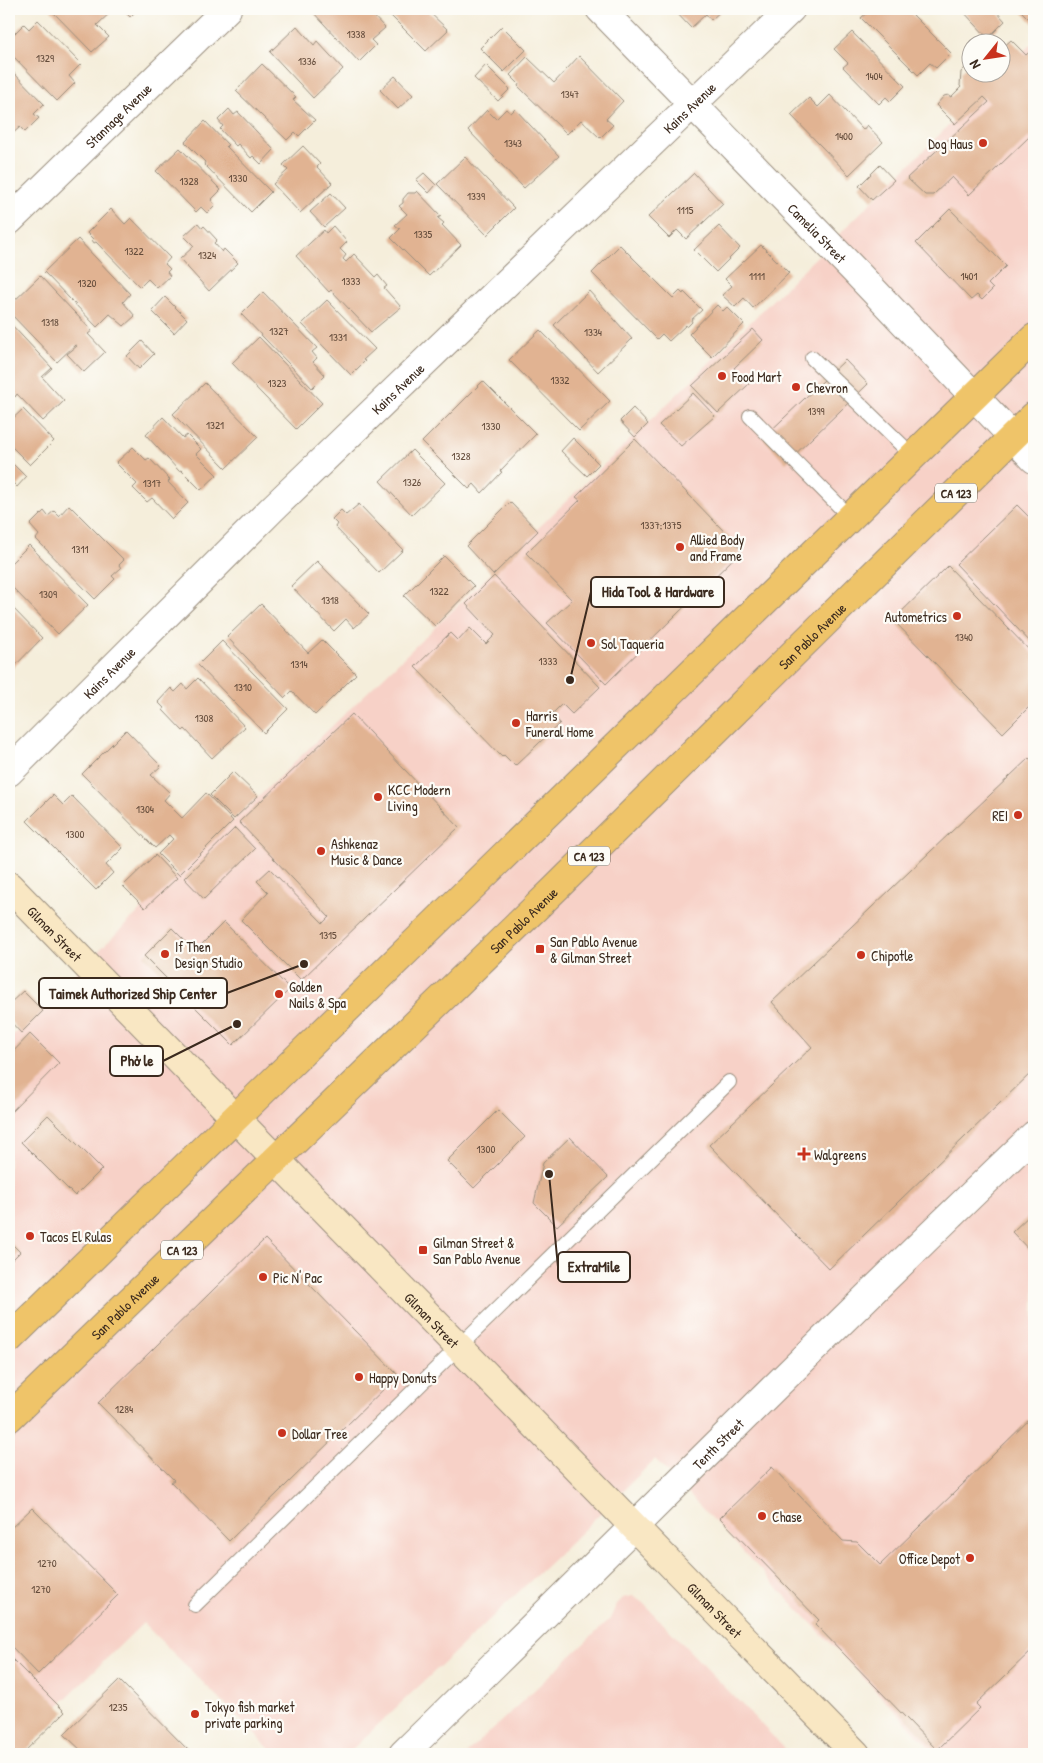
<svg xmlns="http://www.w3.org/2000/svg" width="1043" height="1763" font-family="'Patrick Hand',sans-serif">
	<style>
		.built { fill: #f7d1c7 }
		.building { fill: #e1b392 }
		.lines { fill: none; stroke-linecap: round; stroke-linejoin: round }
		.service-casing { stroke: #988c7c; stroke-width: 16 }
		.minor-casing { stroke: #988c7c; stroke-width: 30 }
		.secondary-casing { stroke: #988c7c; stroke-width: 30 }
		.primary-casing { stroke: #988c7c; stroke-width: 30 }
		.service { stroke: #fff; stroke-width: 14 }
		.minor { stroke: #fff; stroke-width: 28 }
		.secondary { stroke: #f9e7c3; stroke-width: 28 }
		.primary { stroke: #efc469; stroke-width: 28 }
		.poi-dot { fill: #c8321e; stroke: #fdfcf7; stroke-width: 2 }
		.labels { text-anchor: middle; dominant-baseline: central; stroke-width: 4.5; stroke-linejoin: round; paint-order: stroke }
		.number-label { font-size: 11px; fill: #644c3b }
		.shield { fill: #fdfcf7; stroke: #75695f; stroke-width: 1 }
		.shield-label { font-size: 12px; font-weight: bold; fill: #3b2a1e }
		.street-label { font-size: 14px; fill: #3b2a1e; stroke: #fdfcf7 }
		.poi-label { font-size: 14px; fill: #3b2a1e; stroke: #fdfcf7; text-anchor: start }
		.leader { fill: none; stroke: #3b2a1e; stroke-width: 2 }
		.callout-dot { fill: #3b2a1e; stroke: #fdfcf7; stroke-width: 2 }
		.callout { fill: #fdfcf7; stroke: #3b2a1e; stroke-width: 2 }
		.callout-label { font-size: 15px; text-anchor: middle; font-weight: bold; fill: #3b2a1e }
	</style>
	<rect width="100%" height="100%" fill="#fdfcf7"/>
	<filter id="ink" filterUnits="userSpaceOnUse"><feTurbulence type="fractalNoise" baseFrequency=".02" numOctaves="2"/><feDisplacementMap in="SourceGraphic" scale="10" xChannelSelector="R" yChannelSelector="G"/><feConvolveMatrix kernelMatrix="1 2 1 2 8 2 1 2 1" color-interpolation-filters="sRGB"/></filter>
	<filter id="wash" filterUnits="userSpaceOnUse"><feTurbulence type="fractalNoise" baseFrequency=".0096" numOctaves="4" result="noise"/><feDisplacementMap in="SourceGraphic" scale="20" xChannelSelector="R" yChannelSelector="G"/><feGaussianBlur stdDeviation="1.12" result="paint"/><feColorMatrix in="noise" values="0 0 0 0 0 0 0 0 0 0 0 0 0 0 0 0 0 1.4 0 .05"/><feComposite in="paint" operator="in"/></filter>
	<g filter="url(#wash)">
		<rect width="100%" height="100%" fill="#f5eedb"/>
		<g class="built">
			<path d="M1034 41V1754H936L655 1459 562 1551 347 1754H275L143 1623 9 1754V1039L120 930 688 384Z"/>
			<path d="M633 1596 643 1603 790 1754H466L610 1619 617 1604 623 1598Z"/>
		</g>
		<g id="blocks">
			<g class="building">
				<path d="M50 9H114L97 25 109 37 92 52Z"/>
				<path d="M122 9H138L130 17Z"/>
				<path d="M313 9H367L385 28 371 40 376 45 359 62 312 11Z"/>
				<path d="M384 9H426L448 30 426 51Z"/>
				<path d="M673 9H723L711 20 706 14 691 28Z"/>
				<path d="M871 9H907L951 53 936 68 930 63 918 75 861 18Z"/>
				<path d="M961 9H996L995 10 1005 21 988 38Z"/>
				<path d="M1019 9H1034V24Z"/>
				<path d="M38 20 81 64 69 76 75 83 57 101 9 52V39L24 24 29 29Z"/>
				<path d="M297 26 314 45 317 41 343 69 313 98 270 52Z"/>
				<path d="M502 26 526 50 504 72 480 48Z"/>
				<path d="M852 32 905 86 890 101 886 97 879 104 843 67 848 63 834 49Z"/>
				<path d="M1011 40 1026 55 1034 48V142L1029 137 969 195 952 177 933 195H925L907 178 989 102 984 97 955 124 936 105 944 96 948 95 951 97 961 87 960 86 961 72 970 63V72H1000V50Z"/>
				<path d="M579 56 623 101 606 119 613 125 600 138 581 120 567 134 518 86 519 84 510 75 527 57 554 83Z"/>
				<path d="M262 64 296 97 293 100 315 120 299 136 295 132 287 140 236 91Z"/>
				<path d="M486 65 510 89 498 101 474 78Z"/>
				<path d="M9 68 44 104 34 114 39 118 25 132 20 127 10 136Z"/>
				<path d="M395 76 413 95 398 109 380 90Z"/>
				<path d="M830 95 863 130 867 125 883 142 849 175 791 115 809 98 818 107Z"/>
				<path d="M229 109 234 115 238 112 274 150 261 164 253 156 251 158 238 144 236 146 220 129 223 126 218 120Z"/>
				<path d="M506 109 511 113 515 109 559 156 524 188 468 130 487 110 496 119Z"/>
				<path d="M205 121 228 145 226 146 271 192 251 212 204 164 205 162 185 142Z"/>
				<path d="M303 146 320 164 317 167 332 183 300 213 273 184 288 170 283 165Z"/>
				<path d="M180 148 221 190 211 200 215 205 207 213 201 207 196 212 156 171Z"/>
				<path d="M465 157 514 208 487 235 437 184Z"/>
				<path d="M880 165 894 180 872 200 859 186Z"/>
				<path d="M424 173 436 185 429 193 416 180Z"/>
				<path d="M694 173 723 204 686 239 677 230 669 238 648 217Z"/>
				<path d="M417 191 441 216 438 218 444 223 442 225 461 245 429 276 391 238 400 229 395 225 407 214 399 206 403 203V199L408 193H415Z"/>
				<path d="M331 193 345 208 324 227 310 212Z"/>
				<path d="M111 209 125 224 131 218 170 258 165 264 170 269 167 272 170 276 157 288 148 279 140 287 96 242 94 243 92 240 93 239 87 233Z"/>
				<path d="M950 209 1006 266 988 284 993 289 982 300 977 295 971 300 916 243Z"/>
				<path d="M198 223 202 228 204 226 217 240 214 243 222 252 224 249 238 263 209 291 180 259 194 246 184 236Z"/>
				<path d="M333 226 347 242 340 249 346 255 343 259 346 262 354 254 376 277 378 275 387 286 384 288 401 307 371 332 331 290 329 292 296 256 324 230 326 233Z"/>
				<path d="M719 226 740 248 716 272 694 250Z"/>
				<path d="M78 239 130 294 123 302 135 316 124 326 110 314 97 327 44 272Z"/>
				<path d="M620 245 673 298 680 291 683 294 684 292 702 310 691 320 692 322 687 327 686 325 669 341 662 334 657 339 592 273Z"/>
				<path d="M761 245 789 273 753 308 744 298 735 307 722 295 732 286 725 279Z"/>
				<path d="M40 276 92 331 88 334 105 352 84 372 67 354 77 346 75 345 57 362 9 312V306Z"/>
				<path d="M589 291 632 339 598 372 554 325Z"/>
				<path d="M263 292 317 348 312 352 317 358 313 362 325 375 312 388 241 314Z"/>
				<path d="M165 297 187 319 174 333 152 311Z"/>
				<path d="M327 300 375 349 363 360 365 361 351 375 302 324Z"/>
				<path d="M717 305 723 311 727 307 744 324 712 357 689 334Z"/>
				<path d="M9 322 52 368 42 377 64 401 43 421 17 394 15 397 9 390Z"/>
				<path d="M753 329 763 340 734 368 749 384 718 413 692 386Z"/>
				<path d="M540 330 610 401 579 431 509 360Z"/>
				<path d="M259 337 322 403 296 429 232 363Z"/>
				<path d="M142 341 154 354 139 369 127 356Z"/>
				<path d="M845 360 868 384 786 463 763 438Z"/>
				<path d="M483 381 536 434 500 471 502 472 482 493 474 484 469 489 422 442Z"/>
				<path d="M205 383 258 437 226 468 173 414Z"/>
				<path d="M693 393 715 416 681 446 659 425Z"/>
				<path d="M633 408 648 424 635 437 620 421Z"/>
				<path d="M23 409 54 441 30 465 9 444V422Z"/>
				<path d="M163 417 183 438 187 435 201 449 196 454 217 475 201 490 181 470 179 471 146 435Z"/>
				<path d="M573 438 599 464 587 476 561 451Z"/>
				<path d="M635 439 742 550 606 684 547 623 572 600 526 553 580 500 576 497Z"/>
				<path d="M133 447 146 460 149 458 170 480 168 482 188 503 172 519 152 498 147 502 133 488 137 484 116 463Z"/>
				<path d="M412 450 445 483 412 515 380 481Z"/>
				<path d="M13 464 26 477 17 487 9 479V468Z"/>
				<path d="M510 502 538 531 493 575 466 546Z"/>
				<path d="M359 504 403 550 379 573 335 527 337 524 332 519 341 510 346 515Z"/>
				<path d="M69 505 124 560 119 565 121 568 112 576 115 579 95 599 36 539 39 535 30 525 44 511 48 516 54 511 59 516Z"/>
				<path d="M1017 505 1034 522V646L956 564Z"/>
				<path d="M29 545 88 605 58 634 9 584V565Z"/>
				<path d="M444 556 474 586 435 626 404 596Z"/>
				<path d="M317 561 369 614 354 628 346 619 334 631 291 586Z"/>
				<path d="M948 566 1034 655V702L1003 733 893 620Z"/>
				<path d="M494 576 600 687 572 714 562 704 552 714 560 723 515 766 504 755 502 757 415 667 450 633 458 641 470 628 486 644 495 635 466 604Z"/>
				<path d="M9 604 42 638 9 672Z"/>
				<path d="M261 604 308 653 322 640 356 674 315 715 292 691 285 698 227 637Z"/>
				<path d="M222 641 288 709 264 733 198 665Z"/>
				<path d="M198 678 245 727 212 758 185 729 183 731 163 710 164 708 158 702 171 688 175 692 183 684 187 689Z"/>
				<path d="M352 714 459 827 301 980 241 920 268 892 257 881 270 869 323 923 329 917 239 822Z"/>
				<path d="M126 730 161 766 151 775 170 793 164 800 182 818 206 793 233 821 179 875 158 854 173 839 169 835 155 848 82 774Z"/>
				<path d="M1029 758 1034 763V1070L829 1269 709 1145 812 1047 772 1002Z"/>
				<path d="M233 772 258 796 234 819 210 795Z"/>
				<path d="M53 795 63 805 72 796 123 848 106 865 113 873 96 890 27 821Z"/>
				<path d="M235 828 255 849 204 899 184 878Z"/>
				<path d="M155 855 177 878 145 908 123 886Z"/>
				<path d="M224 922 290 989 233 1045 144 956 172 928 195 951Z"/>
				<path d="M23 991 43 1011 21 1033 9 1020V1004Z"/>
				<path d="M30 1034 59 1063 9 1114V1056Z"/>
				<path d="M498 1110 525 1137 474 1188 447 1161Z"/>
				<path d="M48 1115 102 1169 75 1196 21 1142Z"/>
				<path d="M570 1137 608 1177 557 1226 534 1203 543 1163Z"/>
				<path d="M1034 1211V1255L1012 1232Z"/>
				<path d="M265 1239 398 1375 229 1541 171 1482 174 1480 98 1403Z"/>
				<path d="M9 1241 20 1252 9 1263Z"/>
				<path d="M1034 1415V1648L976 1704 980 1708 937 1750 815 1624 819 1620 720 1518 772 1467 843 1541 857 1542 880 1565Z"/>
				<path d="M32 1508 118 1595 38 1674 9 1644V1530Z"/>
				<path d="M12 1659 65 1712 22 1754H9V1663Z"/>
				<path d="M119 1680 192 1754H85L64 1734Z"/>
			</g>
		</g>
	</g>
	<g filter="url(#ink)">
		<use href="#blocks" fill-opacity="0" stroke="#988c7c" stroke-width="1"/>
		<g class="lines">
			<defs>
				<g id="service">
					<path d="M812 358 913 456"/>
					<path d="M750 416 850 517"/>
					<path d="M195 1605 729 1082"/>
				</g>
				<g id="minor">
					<path id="s1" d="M600 9 854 270 1034 459"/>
					<path id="s2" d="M9 221 227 9"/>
					<path id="s3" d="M9 772 272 509 791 9"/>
					<path id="s4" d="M403 1754C614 1548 821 1338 1034 1135"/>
				</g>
				<g id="secondary">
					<path id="s5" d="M9 886 856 1754"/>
				</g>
				<g id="primary">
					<path d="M9 1339 1034 338"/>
					<path id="s6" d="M9 1418 555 889 1034 416"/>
				</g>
			</defs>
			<use href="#service" class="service-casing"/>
			<use href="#minor" class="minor-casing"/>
			<use href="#secondary" class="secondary-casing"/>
			<use href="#primary" class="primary-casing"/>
			<use href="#service" class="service"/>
			<use href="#minor" class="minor"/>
			<use href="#secondary" class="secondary"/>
			<use href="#primary" class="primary"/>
		</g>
	</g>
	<g class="poi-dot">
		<circle cx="983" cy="143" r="5"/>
		<circle cx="722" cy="376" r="5"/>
		<circle cx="796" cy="387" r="5"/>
		<circle cx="680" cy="547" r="5"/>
		<circle cx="957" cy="616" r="5"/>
		<circle cx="591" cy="643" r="5"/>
		<circle cx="516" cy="723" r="5"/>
		<circle cx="378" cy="797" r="5"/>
		<circle cx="1018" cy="815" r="5"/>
		<circle cx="321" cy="851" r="5"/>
		<rect x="535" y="944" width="10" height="10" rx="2.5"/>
		<circle cx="165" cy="954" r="5"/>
		<circle cx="861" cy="955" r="5"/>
		<circle cx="279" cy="994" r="5"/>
		<path d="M801.5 1146.5h5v5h5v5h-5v5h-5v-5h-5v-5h5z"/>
		<circle cx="30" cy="1236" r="5"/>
		<rect x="418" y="1245" width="10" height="10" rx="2.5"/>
		<circle cx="263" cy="1277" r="5"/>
		<circle cx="359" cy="1377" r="5"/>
		<circle cx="282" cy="1433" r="5"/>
		<circle cx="762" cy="1516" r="5"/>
		<circle cx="970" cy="1558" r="5"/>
		<circle cx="195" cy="1714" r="5"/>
	</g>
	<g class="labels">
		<g class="number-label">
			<text x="356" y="34">1338</text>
			<text x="45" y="58">1329</text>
			<text x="307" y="61">1336</text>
			<text x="874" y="76">1404</text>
			<text x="570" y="94">1347</text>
			<text x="844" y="136">1400</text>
			<text x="513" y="143">1343</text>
			<text x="238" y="178">1330</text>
			<text x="189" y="181">1328</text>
			<text x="476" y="196">1339</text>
			<text x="685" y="210">1115</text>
			<text x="423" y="234">1335</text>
			<text x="134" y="251">1322</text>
			<text x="207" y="255">1324</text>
			<text x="757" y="276">1111</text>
			<text x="969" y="276">1401</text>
			<text x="351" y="281">1333</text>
			<text x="87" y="283">1320</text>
			<text x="50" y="322">1318</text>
			<text x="279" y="331">1327</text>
			<text x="593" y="332">1334</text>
			<text x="338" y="337">1331</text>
			<text x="560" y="380">1332</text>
			<text x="277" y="383">1323</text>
			<text x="816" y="411">1399</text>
			<text x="215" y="425">1321</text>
			<text x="491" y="426">1330</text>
			<text x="461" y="456">1328</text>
			<text x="412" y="482">1326</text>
			<text x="152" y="483">1317</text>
			<text x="661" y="525">1337;1375</text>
			<text x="80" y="549">1311</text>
			<text x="439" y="591">1322</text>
			<text x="48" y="594">1309</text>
			<text x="330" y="600">1318</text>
			<text x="964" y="637">1340</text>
			<text x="548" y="661">1333</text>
			<text x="299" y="664">1314</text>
			<text x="243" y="687">1310</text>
			<text x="204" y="718">1308</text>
			<text x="145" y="809">1304</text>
			<text x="75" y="834">1300</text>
			<text x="328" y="935">1315</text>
			<text x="486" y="1149">1300</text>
			<text x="124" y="1409">1284</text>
			<text x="47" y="1563">1270</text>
			<text x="41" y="1589">1270</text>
			<text x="118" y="1707">1235</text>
		</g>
		<g class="shield">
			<rect x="935" y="483.5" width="42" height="19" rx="4"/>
			<rect x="568" y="846.5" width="42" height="19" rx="4"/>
			<rect x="161" y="1240.5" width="42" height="19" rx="4"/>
		</g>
		<g class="shield-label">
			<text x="956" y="493">CA 123</text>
			<text x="589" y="856">CA 123</text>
			<text x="182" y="1250">CA 123</text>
		</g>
		<g class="street-label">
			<text stroke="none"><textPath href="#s3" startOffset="951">Kains Avenue</textPath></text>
			<text stroke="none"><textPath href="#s2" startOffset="152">Stannage Avenue</textPath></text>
			<text stroke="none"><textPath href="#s1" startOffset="312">Camelia Street</textPath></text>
			<text stroke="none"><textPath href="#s3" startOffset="546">Kains Avenue</textPath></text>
			<text stroke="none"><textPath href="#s6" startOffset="1121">San Pablo Avenue</textPath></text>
			<text stroke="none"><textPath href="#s3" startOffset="141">Kains Avenue</textPath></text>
			<text stroke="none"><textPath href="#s6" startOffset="716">San Pablo Avenue</textPath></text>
			<text stroke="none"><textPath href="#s5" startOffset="66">Gilman Street</textPath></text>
			<text stroke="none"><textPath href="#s6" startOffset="161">San Pablo Avenue</textPath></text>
			<text stroke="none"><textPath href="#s5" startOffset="606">Gilman Street</textPath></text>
			<text stroke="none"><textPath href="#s4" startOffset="442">Tenth Street</textPath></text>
			<text stroke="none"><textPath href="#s5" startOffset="1011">Gilman Street</textPath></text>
		</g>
		<g class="poi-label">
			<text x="973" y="143" text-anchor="end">Dog Haus</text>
			<text x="732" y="376">Food Mart</text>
			<text x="806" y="387">Chevron</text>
			<text x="690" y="539">Allied Body<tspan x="690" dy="16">and Frame</tspan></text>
			<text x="947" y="616" text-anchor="end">Autometrics</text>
			<text x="601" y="643">Sol Taqueria</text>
			<text x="526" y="715">Harris<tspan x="526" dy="16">Funeral Home</tspan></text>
			<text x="388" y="789">KCC Modern<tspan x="388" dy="16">Living</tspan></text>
			<text x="1008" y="815" text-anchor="end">REI</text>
			<text x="331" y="843">Ashkenaz<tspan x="331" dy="16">Music &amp; Dance</tspan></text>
			<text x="550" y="941">San Pablo Avenue<tspan x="550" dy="16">&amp; Gilman Street</tspan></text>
			<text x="175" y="946">If Then<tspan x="175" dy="16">Design Studio</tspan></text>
			<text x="871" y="955">Chipotle</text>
			<text x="289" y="986">Golden<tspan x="289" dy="16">Nails &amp; Spa</tspan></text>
			<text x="814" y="1154">Walgreens</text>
			<text x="40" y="1236">Tacos El Rulas</text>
			<text x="433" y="1242">Gilman Street &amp;<tspan x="433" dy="16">San Pablo Avenue</tspan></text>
			<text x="273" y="1277">Pic N' Pac</text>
			<text x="369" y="1377">Happy Donuts</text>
			<text x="292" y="1433">Dollar Tree</text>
			<text x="772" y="1516">Chase</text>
			<text x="960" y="1558" text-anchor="end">Office Depot</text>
			<text x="205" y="1706">Tokyo fish market<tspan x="205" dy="16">private parking</tspan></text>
		</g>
	</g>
	<path class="leader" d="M570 680L591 592M304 964L227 993M237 1024L163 1061M549 1174L558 1267"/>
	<g class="callout-dot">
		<circle cx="570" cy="680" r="5"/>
		<circle cx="304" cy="964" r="5"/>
		<circle cx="237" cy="1024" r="5"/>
		<circle cx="549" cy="1174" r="5"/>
	</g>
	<g class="callout">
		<rect x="591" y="577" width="133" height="30" rx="5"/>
		<rect x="39" y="978" width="188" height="30" rx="5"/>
		<rect x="110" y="1046" width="53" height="30" rx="5"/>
		<rect x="558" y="1252" width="72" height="30" rx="5"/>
	</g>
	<g class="callout-label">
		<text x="658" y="597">Hida Tool &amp; Hardware</text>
		<text x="133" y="999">Taimek Authorized Ship Center</text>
		<text x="137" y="1066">Phở le</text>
		<text x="594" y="1272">ExtraMile</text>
	</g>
	<rect width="1043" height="1763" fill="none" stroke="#fdfcf7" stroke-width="30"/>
	<g transform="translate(986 58) rotate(240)"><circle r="24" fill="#fdfcf7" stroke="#afa8a0"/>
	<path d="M0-4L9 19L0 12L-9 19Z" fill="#c8321e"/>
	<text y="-8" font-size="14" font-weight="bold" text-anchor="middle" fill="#3b2a1e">N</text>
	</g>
</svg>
